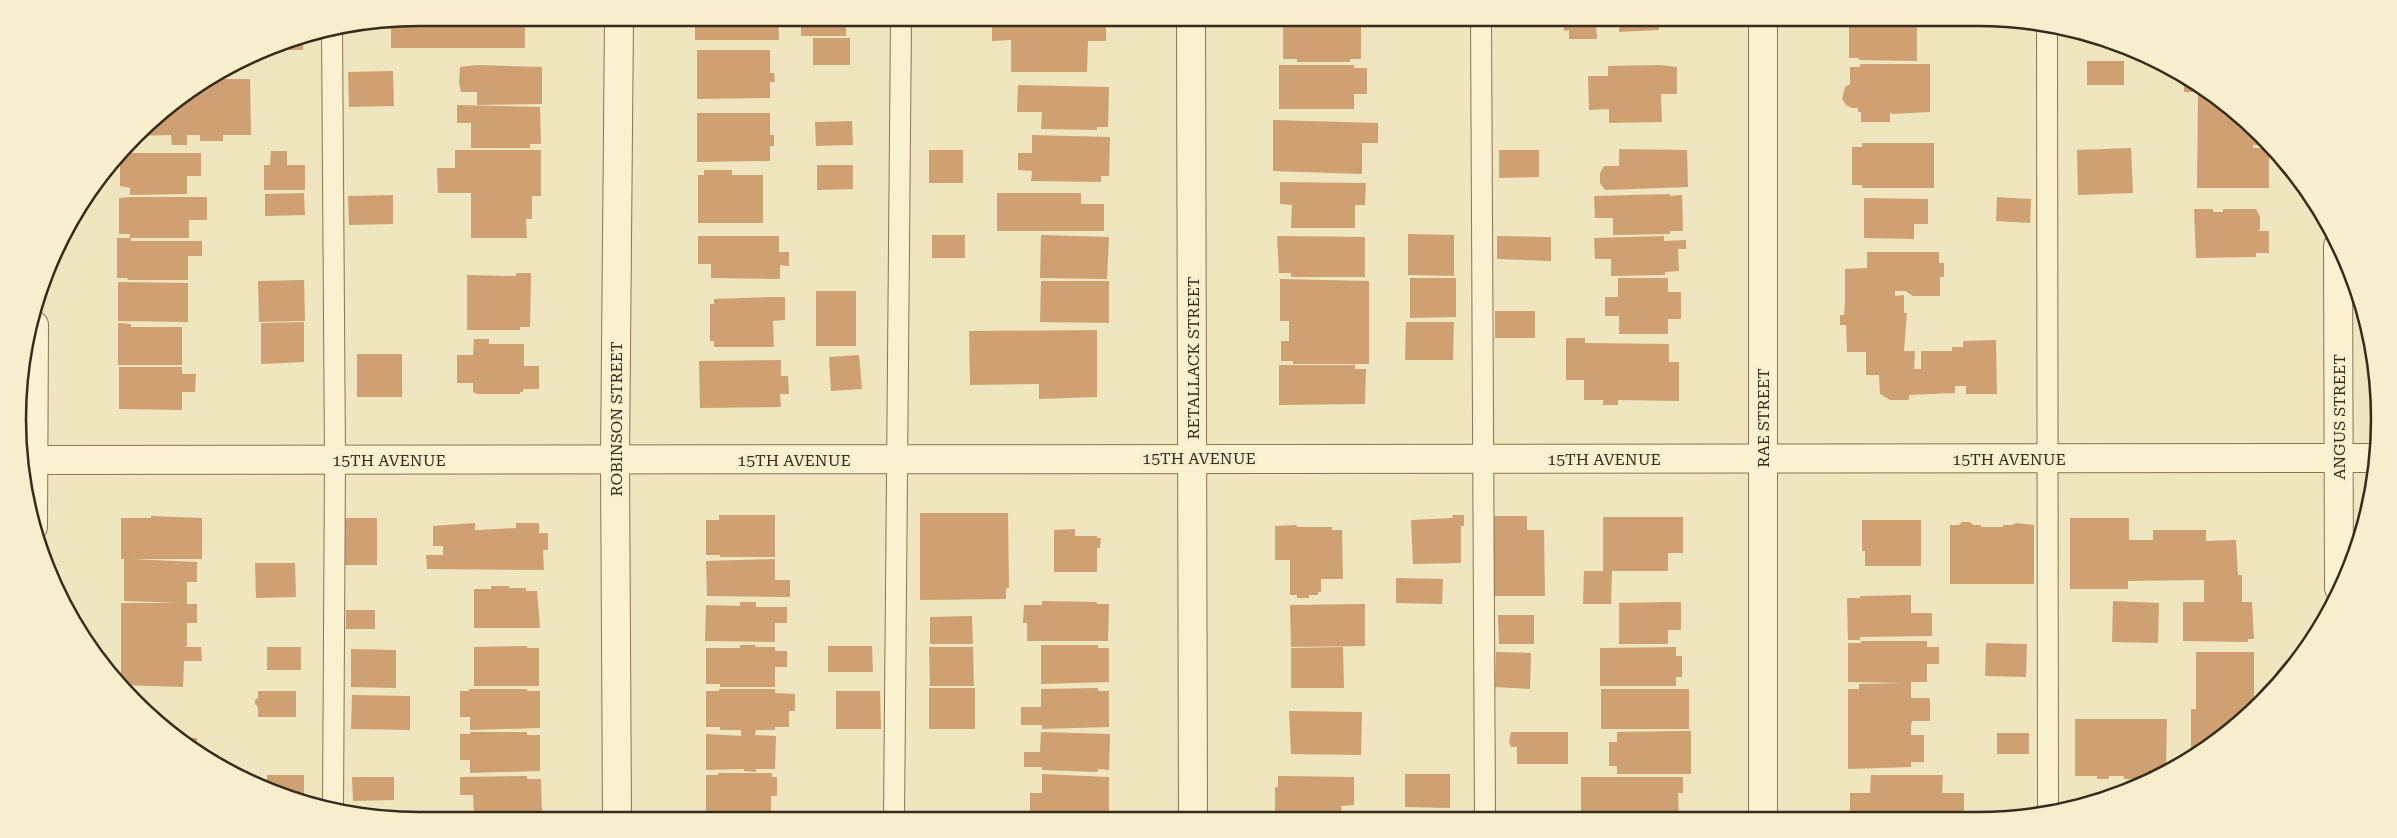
<svg xmlns="http://www.w3.org/2000/svg" width="2397" height="838" font-family="'Roboto Serif',serif">
	<style>
		.building { fill: #cfa172 }
		.lines { fill: none; stroke-linecap: round; stroke-linejoin: round }
		.lane-casing { stroke: #887556; stroke-width: 22 }
		.street-casing { stroke: #887556; stroke-width: 30 }
		.lane { stroke: #faf1d1; stroke-width: 20 }
		.street { stroke: #faf1d1; stroke-width: 28 }
		.labels { text-anchor: middle; dominant-baseline: central; stroke-width: 5; stroke-linejoin: round; paint-order: stroke }
		.street-label { font-size: 16px; fill: #372b1b; stroke: #f7eece }
		.rim { fill: none; stroke: #372b1b; stroke-width: 2.5 }
	</style>
	<rect width="100%" height="100%" fill="#efe5be"/>
	<g class="building">
		<path d="M419 18H525V48H391V20Z"/>
		<path d="M695 18H778L779 40H695Z"/>
		<rect x="801" y="18" width="45" height="18"/>
		<path d="M992 18H1106V41H1088L1087 72H1011V40L992 41Z"/>
		<path d="M1539 18H1652L1659 19V30L1619 32V24H1596L1597 39H1569V30L1564 31V23L1539 24Z"/>
		<path d="M1858 19H1917V61L1859 60V58H1849V21H1858Z"/>
		<path d="M1297 22H1361V59H1350V62H1297V59H1283V24Z"/>
		<path d="M303 37V50H269V47Z"/>
		<rect x="813" y="38" width="37" height="27"/>
		<path d="M697 50H770V73H774L775 82H770V98L697 99Z"/>
		<rect x="2087" y="61" width="37" height="24"/>
		<path d="M1860 64H1930V112L1892 114 1890 112V122H1861V112H1858V108H1852L1846 105 1842 99 1845 87 1850 84V67H1860Z"/>
		<path d="M476 65 542 67V104L477 105V92H461L459 83 460 67Z"/>
		<path d="M1279 65H1354V68H1367V94H1354V109H1279Z"/>
		<path d="M1660 65 1677 67V94H1661L1662 122 1609 123V109L1589 110 1588 76H1608V66Z"/>
		<path d="M393 71 394 106 349 107 348 72Z"/>
		<path d="M2184 77 2222 100 2268 143V145H2253V148H2269V188H2197L2198 92H2184Z"/>
		<path d="M215 79H250L251 135H223V141H200V135H187V145H172L171 135 137 136 154 117Z"/>
		<path d="M1018 85 1109 87 1108 127H1097V130L1041 129 1042 112H1017Z"/>
		<path d="M457 105 540 107 541 144H530V148H471V123H457Z"/>
		<path d="M697 113H770V135H774V146H770V161L697 162Z"/>
		<path d="M1273 120 1378 123V143H1362V174L1273 171Z"/>
		<path d="M852 121 853 145 816 146 815 122Z"/>
		<path d="M1032 135 1110 137 1109 176H1101V182L1031 181 1032 171 1018 170V153H1032Z"/>
		<path d="M1862 143H1934V188H1862V185H1852V147H1862Z"/>
		<path d="M2131 148 2133 193 2078 195 2077 150Z"/>
		<path d="M1619 149 1687 150 1688 187 1605 190 1600 183V173L1604 166H1619Z"/>
		<path d="M455 150H541V196H532V219H526L527 238H471V193H438L437 168H455Z"/>
		<rect x="929" y="150" width="34" height="33"/>
		<path d="M1499 150H1539V177L1499 178Z"/>
		<path d="M271 151H287V165H305V190H264V165H270Z"/>
		<path d="M130 153H201V176H187V194L130 195V188L120 186V155H130Z"/>
		<path d="M817 165H853V189L817 190Z"/>
		<path d="M704 170H732V175H763V223H698V175H704Z"/>
		<path d="M1280 182 1366 183 1365 205H1355V228H1291L1292 205 1280 204Z"/>
		<path d="M304 193 305 215 265 216V194Z"/>
		<path d="M997 193H1081V204H1104V231H997Z"/>
		<path d="M1670 194V196L1682 195 1683 231H1670V234L1613 235V218H1595L1594 196Z"/>
		<path d="M393 195V224L349 225 348 196Z"/>
		<path d="M130 197H207V220H189V238H130V234H119V198Z"/>
		<path d="M1997 197 2031 199 2030 223 1996 221Z"/>
		<path d="M1864 198 1928 199V224H1914V239L1864 238Z"/>
		<path d="M2194 209H2213V212H2223V209H2256L2260 217V229L2258 231H2269V253H2256V257L2196 258Z"/>
		<path d="M1408 234 1454 235V276L1408 275Z"/>
		<rect x="932" y="235" width="33" height="23"/>
		<path d="M1041 235 1109 237 1107 279 1040 278Z"/>
		<path d="M698 236H779V252H789V266L780 265V279L711 278V264H698Z"/>
		<path d="M1277 236 1365 237V277H1291V273H1279Z"/>
		<path d="M1497 236 1551 237V261L1497 259Z"/>
		<path d="M1664 236V241L1686 240V249H1678L1679 271 1665 272V275L1611 276V259H1595L1594 238Z"/>
		<path d="M117 238H131V241H202V256H188V280H128L127 278H117Z"/>
		<path d="M1867 252H1939V263H1944V277H1940V296H1913L1905 291H1895V296L1904 295V313H1907L1904 351H1915L1914 369H1921V351H1952V347H1963V341L1996 340 1997 394H1966V386H1955V393L1909 395V400H1890L1880 394 1879 375H1866V352H1847L1846 325H1840V315H1844L1845 304V269L1867 268Z"/>
		<path d="M516 273H531L530 327H520V330H467V275L516 276Z"/>
		<path d="M1410 278H1456V317L1410 318Z"/>
		<path d="M1618 278H1668V292H1681V319H1668V334H1619V316H1605V297H1618Z"/>
		<path d="M1280 279 1369 281V364H1293V361H1281V341H1289V321H1280Z"/>
		<path d="M304 280 305 321 259 322 258 281Z"/>
		<path d="M1041 281H1109V323L1040 322Z"/>
		<path d="M118 282 188 283V322L118 321Z"/>
		<rect x="816" y="291" width="40" height="55"/>
		<path d="M770 297H785V320L773 321 774 347H714V341H710V304H714V299Z"/>
		<rect x="1495" y="311" width="40" height="27"/>
		<path d="M304 322V362L261 364V323Z"/>
		<path d="M1406 322H1454L1453 360H1405Z"/>
		<path d="M118 323 131 324V327H182V365H118Z"/>
		<path d="M1097 330V397L1039 399V384L970 385 969 331Z"/>
		<path d="M1566 338H1585V343L1669 344V362H1679V401L1618 400V405H1603V400H1584V380H1566Z"/>
		<path d="M474 339H489V344H524V366H539V389H523V392H520V394H477L473 392V383H457V355H473Z"/>
		<rect x="357" y="354" width="45" height="43"/>
		<path d="M859 355 862 389 831 391 829 357Z"/>
		<path d="M781 360V376H788L789 394H780L781 407 700 408 699 361Z"/>
		<path d="M1279 365H1355V369H1366L1365 404 1279 405Z"/>
		<path d="M119 367H182V374H196L195 392H182V410L119 409Z"/>
		<path d="M920 513H1008L1009 588H1006V599L920 600Z"/>
		<path d="M719 515H775V557H720V555H706V520H719Z"/>
		<path d="M1452 515H1464V526H1461V563L1413 564 1411 520 1453 518Z"/>
		<path d="M151 516 202 518V559H131L197 562V582H187V604H197V623H187V646L184 647H201L202 661H184L183 687 121 685V603H180L124 601V559H121V518H151Z"/>
		<path d="M1493 516H1527V530H1544L1545 596H1493Z"/>
		<path d="M1603 517H1683V553H1668V571H1612L1611 604H1583L1584 571H1603Z"/>
		<rect x="344" y="518" width="33" height="47"/>
		<path d="M2070 518H2129V540H2153V530H2206V541L2236 540 2238 575H2242V602H2252L2254 639H2248V642L2183 641V602H2204V580L2128 581V589H2070Z"/>
		<path d="M1862 520H1921V566H1865V551H1862Z"/>
		<path d="M1962 522H1970L1973 525H1981V527H2003V525H2012L2016 523 2034 525V584H1950V525H1959Z"/>
		<path d="M475 523V530H478L516 528V523H539V533H548V550H543L544 570 427 569 426 555H443V546H433V526Z"/>
		<path d="M1297 525V527H1332V530H1342L1343 579H1321V592H1318V595H1309V598H1297V595H1290V560H1275V526Z"/>
		<path d="M1075 529V536H1097V538H1101L1100 548H1097V572H1054V530Z"/>
		<path d="M775 559V580H790V597L707 596 706 561Z"/>
		<path d="M255 563H295L296 597 256 598Z"/>
		<path d="M1396 578 1443 579 1442 604 1396 603Z"/>
		<path d="M491 586H509V588H526V591H537L540 628H474V589H491Z"/>
		<path d="M1911 595V613H1932V636L1860 637V640H1848L1847 598H1860V596Z"/>
		<path d="M1042 601 1097 602V604H1109L1108 641H1027V623H1023L1024 605H1042Z"/>
		<path d="M2113 601 2159 603 2158 643 2112 642Z"/>
		<path d="M740 602H756V607H787V623H775V642L705 641 706 605 740 606Z"/>
		<path d="M1668 602H1681V630H1668V644H1619V603Z"/>
		<path d="M1365 604V646L1291 647 1290 605Z"/>
		<rect x="346" y="610" width="29" height="19"/>
		<path d="M1498 615H1534V644H1499Z"/>
		<path d="M972 616 973 644H930V617Z"/>
		<path d="M1861 641H1927V647H1939V664H1927V682H1911V698H1930V721H1912L1911 726V735H1924V762H1911V767L1848 769V689H1859V684L1906 683 1848 682V643H1861Z"/>
		<path d="M1986 643 2027 644 2026 677 1985 676Z"/>
		<path d="M740 645H756L755 647H775V651H787V667H775V687H720V684H706V648H740Z"/>
		<path d="M1041 645H1098V648H1109V682L1041 684Z"/>
		<path d="M527 646V648H539V686H474V647Z"/>
		<path d="M828 646H872L873 672H828Z"/>
		<rect x="267" y="647" width="34" height="23"/>
		<path d="M929 647H973L974 686H930Z"/>
		<path d="M1343 647 1344 688H1291V648Z"/>
		<path d="M1676 647V656H1682V677H1676V686H1600V648Z"/>
		<path d="M351 649 396 650V688L351 687Z"/>
		<path d="M1496 652 1531 653 1530 689 1495 687Z"/>
		<path d="M2196 652H2254V707L2243 721 2191 755V709H2196Z"/>
		<rect x="929" y="688" width="46" height="41"/>
		<path d="M1098 688V691H1109V727L1042 729V725H1021V707H1041V689Z"/>
		<path d="M469 689H527V691H540V728L470 730V717H460V691H469Z"/>
		<path d="M719 689H775V693L795 694V711H789V727H775V730H756L755 735 776 736 775 769H756V772L744 771V769L706 770V734L741 736V730H720V727H706V691H719Z"/>
		<rect x="1601" y="689" width="88" height="40"/>
		<path d="M258 691H296V717H258V707L255 704V700L258 698Z"/>
		<path d="M836 691H880L881 729H836Z"/>
		<path d="M352 695 410 696V730L351 729Z"/>
		<path d="M1289 711 1362 712 1361 755 1291 754Z"/>
		<path d="M2075 719H2167L2166 772 2161 775H2146V779H2124V776H2109V779H2097V776H2075Z"/>
		<path d="M1683 731H1691V774H1617V766H1609V742H1617V732Z"/>
		<path d="M470 732H527V735H540V771L470 773V760H460V734H470Z"/>
		<path d="M1041 732 1110 734 1109 770 1098 769V772L1042 770V767H1024V752H1040Z"/>
		<path d="M1511 732H1568V764H1517V747H1511L1509 742Z"/>
		<rect x="1997" y="733" width="32" height="21"/>
		<path d="M174 735H184V738H197V753Z"/>
		<path d="M718 773H772V777H777V796H771V815H717V813L706 812V775H718Z"/>
		<path d="M1042 774 1109 777V812H1097V814L1030 813V793H1042Z"/>
		<path d="M1405 774H1450V808L1405 807Z"/>
		<path d="M267 775H304V798H297L267 785Z"/>
		<path d="M1871 775H1943L1942 793H1964V817H1850V793H1870Z"/>
		<path d="M527 776V779H541L542 813H527V816L474 817 473 795H460V777Z"/>
		<path d="M1278 776 1354 777V805L1341 806 1342 817H1275V787H1278Z"/>
		<path d="M352 777H394V800L353 801Z"/>
		<path d="M1581 777H1683V793H1678L1679 817H1581Z"/>
		<rect x="718" y="817" width="53" height="3"/>
	</g>
	<g class="lines">
		<defs>
			<g id="lane">
				<path d="M1481 18 1485 818"/>
				<path d="M2047 27 2048 812"/>
				<path d="M332 28 335 460 333 809"/>
				<path d="M894 819 901 18"/>
			</g>
			<g id="street">
				<path d="M1191 18 1193 819"/>
				<path d="M2338 246 2339 588"/>
				<path d="M21 460 2376 458"/>
				<path d="M33 527 34 325"/>
				<path d="M1763 818V18"/>
				<path d="M617 820 615 460 619 18"/>
			</g>
		</defs>
		<use href="#lane" class="lane-casing"/>
		<use href="#street" class="street-casing"/>
		<use href="#lane" class="lane"/>
		<use href="#street" class="street"/>
	</g>
	<g class="labels">
		<g class="street-label">
			<text transform="translate(1193 358) rotate(-90)">RETALLACK STREET</text>
			<text transform="translate(2339 417) rotate(-90)">ANGUS STREET</text>
			<text transform="translate(1763 418) rotate(-90)">RAE STREET</text>
			<text transform="translate(616 419) rotate(-90)">ROBINSON STREET</text>
			<text x="1199" y="458">15TH AVENUE</text>
			<text x="1604" y="459">15TH AVENUE</text>
			<text x="2009" y="459">15TH AVENUE</text>
			<text x="389" y="460">15TH AVENUE</text>
			<text x="794" y="460">15TH AVENUE</text>
		</g>
	</g>
	<path d="M0 0H2397V838H0ZM419 26H1978A393 393 0 0 1 2371 419V419A393 393 0 0 1 1978 812H419A393 393 0 0 1 26 419V419A393 393 0 0 1 419 26Z" fill="#f7eece" fill-rule="evenodd"/>
	<path class="rim" d="M419 26H1978A393 393 0 0 1 2371 419V419A393 393 0 0 1 1978 812H419A393 393 0 0 1 26 419V419A393 393 0 0 1 419 26Z"/>
</svg>
